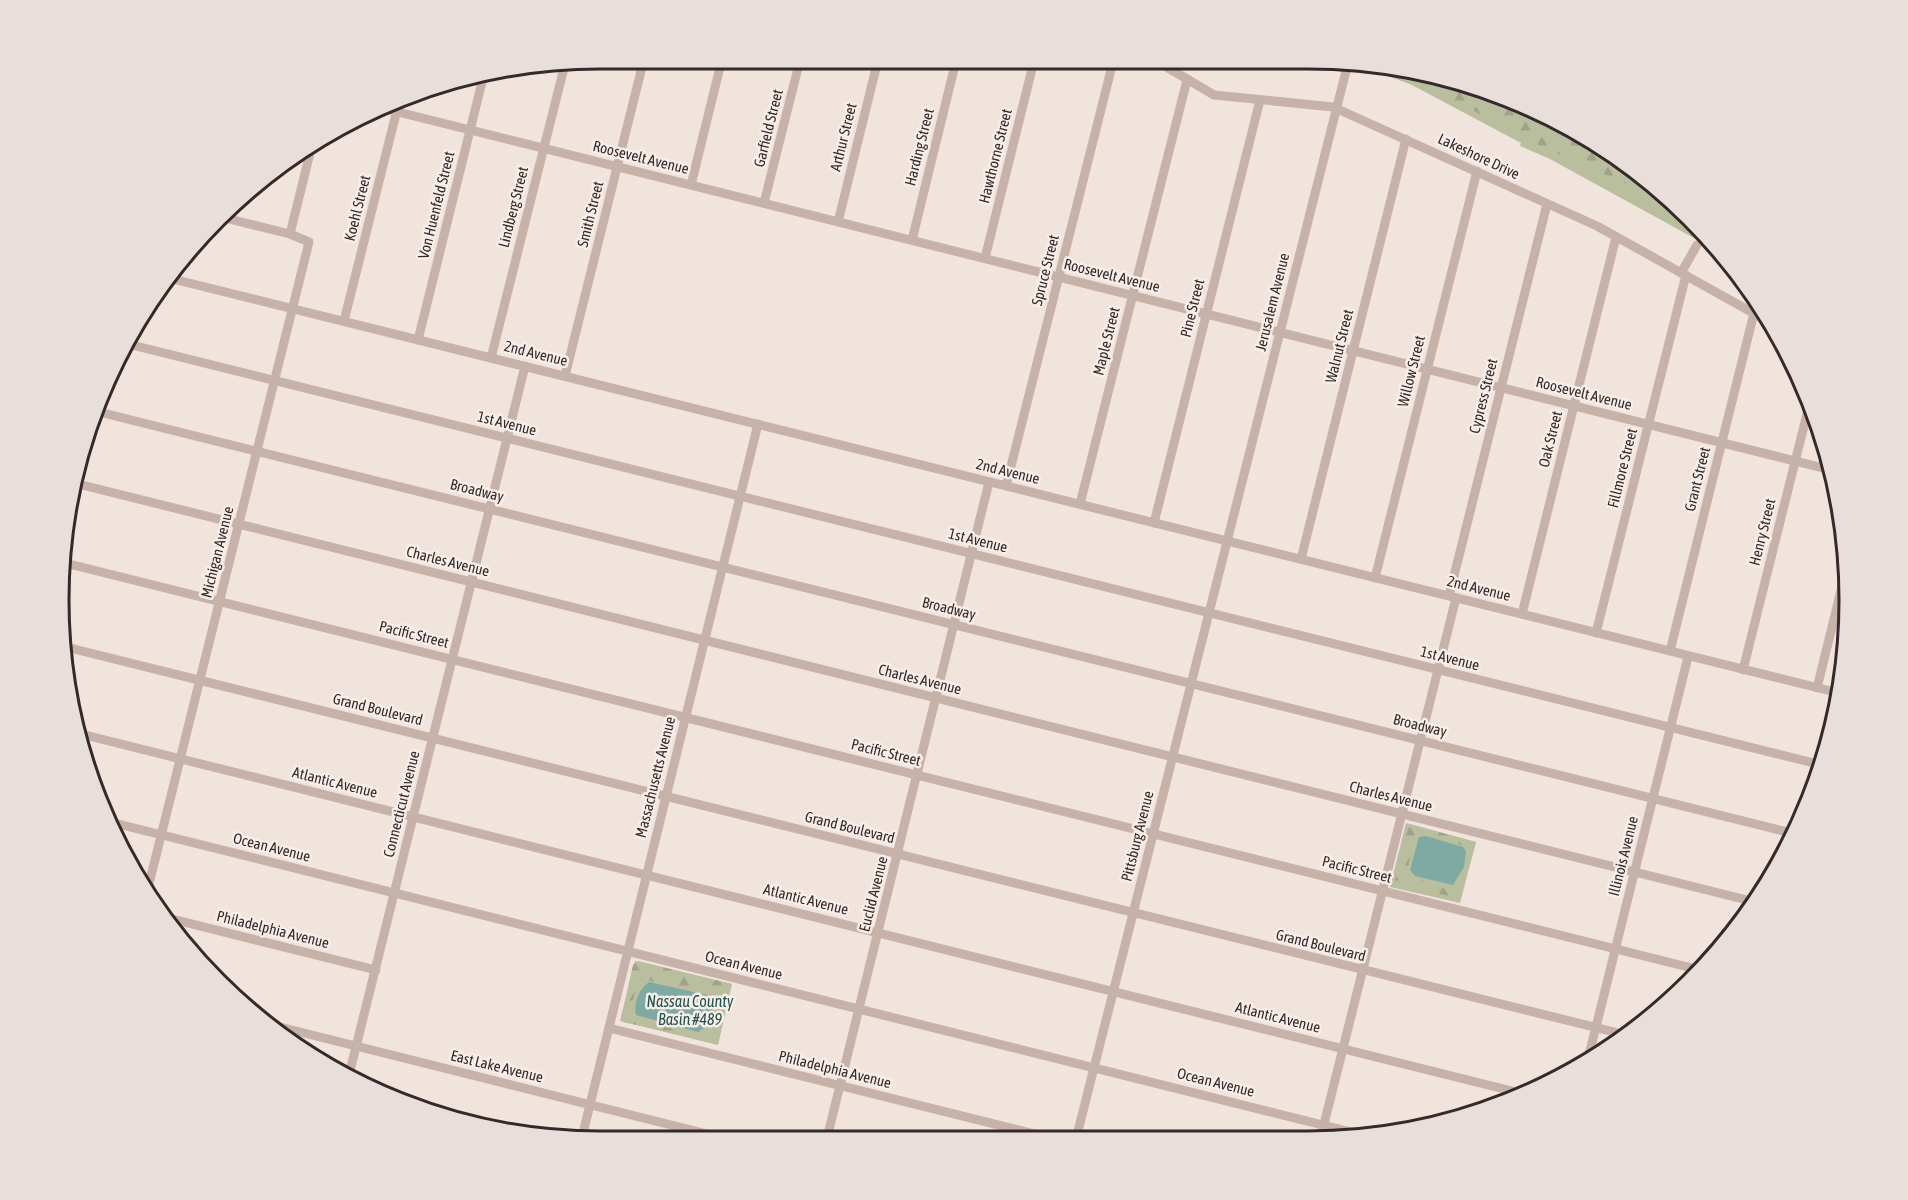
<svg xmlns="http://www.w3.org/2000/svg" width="1908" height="1200" font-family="'Asap Condensed',sans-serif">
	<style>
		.green { fill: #b9be9e }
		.forest { fill: url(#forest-firs) }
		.water { fill: #7faaa4 }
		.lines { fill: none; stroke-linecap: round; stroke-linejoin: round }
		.minor { stroke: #c7b2aa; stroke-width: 9 }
		.labels { text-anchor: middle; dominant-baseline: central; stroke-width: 5; stroke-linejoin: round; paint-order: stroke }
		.street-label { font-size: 15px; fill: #352a29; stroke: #f8eee9 }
		.water-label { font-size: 16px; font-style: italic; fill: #22534d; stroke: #f8eee9 }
		.rim { fill: none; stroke: #352a29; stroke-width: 3 }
	</style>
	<defs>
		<pattern id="forest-firs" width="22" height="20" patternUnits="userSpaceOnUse" patternTransform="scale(1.5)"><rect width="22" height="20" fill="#b9be9e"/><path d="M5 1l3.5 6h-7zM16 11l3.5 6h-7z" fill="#a0a388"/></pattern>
	</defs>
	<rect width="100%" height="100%" fill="#f0e4dd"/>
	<g class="green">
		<path d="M1351 63H1378L1515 100 1637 170 1715 243 1723 254 1550 159 1520 146 1521 143 1410 84Z"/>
		<path d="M1406 823 1476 842 1460 903 1390 887Z"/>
		<path d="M635 961 732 984 718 1045 620 1021Z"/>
	</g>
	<g class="forest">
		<path d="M1369 63H1378L1515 100 1637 170 1694 223C1645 188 1600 173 1547 149 1487 121 1432 83 1369 63Z"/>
		<path d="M1409 824 1476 842 1471 860 1470 848 1423 833 1416 834 1411 842 1408 874 1454 892 1455 898 1395 881Z"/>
		<path d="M638 961 732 984 726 994 720 996 647 980 637 984 630 1012 635 1017 697 1032 710 1041 623 1022 621 1019 633 965Z"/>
	</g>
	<g class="water">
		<path d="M1426 836 1463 847 1466 851 1464 867 1453 885 1415 876 1410 870 1419 837Z"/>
		<path d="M649 982 707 995 714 1007 707 1026 698 1032 636 1015C633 1003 639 989 649 982Z"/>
	</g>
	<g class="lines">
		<g class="minor">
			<path d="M1158 62 1214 95 1333 107 1597 226 1773 324"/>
			<path d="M386 109 1831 470"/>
			<path d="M691 185 722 59"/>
			<path d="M764 203 800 60"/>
			<path d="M838 222 878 60"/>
			<path d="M290 234 311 149"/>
			<path d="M912 240 956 61"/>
			<path d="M985 258 1034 61"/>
			<path d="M1681 273 1697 245"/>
			<path d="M169 278 1839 693"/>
			<path d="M344 321 399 102"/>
			<path d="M418 340 483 78"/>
			<path d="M128 344 1822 765"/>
			<path d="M491 358 565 64"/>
			<path d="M565 376 644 59"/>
			<path d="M95 411 1796 834"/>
			<path d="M78 484 1755 902"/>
			<path d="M1006 486 1113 62"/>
			<path d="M1080 504 1187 80"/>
			<path d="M1154 523 1260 100"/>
			<path d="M1301 559 1406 139"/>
			<path d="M65 563 1700 970"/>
			<path d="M1375 578 1477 171"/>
			<path d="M1449 596 1547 204"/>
			<path d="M1522 614 1616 237"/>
			<path d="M1596 633 1686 275"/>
			<path d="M66 647 1626 1035"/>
			<path d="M1670 651 1754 313"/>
			<path d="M1743 670 1810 402"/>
			<path d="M1817 688 1846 570"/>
			<path d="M81 734 1524 1094"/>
			<path d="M114 823 1367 1136"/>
			<path d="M148 888 309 242 290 234 225 218"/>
			<path d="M164 917 376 970"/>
			<path d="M264 1023 723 1138"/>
			<path d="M609 1028 1055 1139"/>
			<path d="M1587 1063 1688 657"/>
			<path d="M349 1075 525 366"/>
			<path d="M582 1137 758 424"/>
			<path d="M827 1138 989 482"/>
			<path d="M1076 1139 1346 71"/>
			<path d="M1320 1140 1456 598"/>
		</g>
	</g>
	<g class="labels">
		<g class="street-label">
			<text transform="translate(768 128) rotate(-76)">Garfield Street</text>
			<text transform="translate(843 137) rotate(-76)">Arthur Street</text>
			<text transform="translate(919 147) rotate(-76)">Harding Street</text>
			<text transform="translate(995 156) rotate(-76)">Hawthorne Street</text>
			<text transform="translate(1479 156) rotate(25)">Lakeshore Drive</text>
			<text transform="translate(641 157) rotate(14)">Roosevelt Avenue</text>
			<text transform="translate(436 205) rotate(-76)">Von Huenfeld Street</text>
			<text transform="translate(513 207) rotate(-76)">Lindberg Street</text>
			<text transform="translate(357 208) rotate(-76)">Koehl Street</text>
			<text transform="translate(590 214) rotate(-76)">Smith Street</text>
			<text transform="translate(1045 270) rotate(-76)">Spruce Street</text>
			<text transform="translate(1112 275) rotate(14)">Roosevelt Avenue</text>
			<text transform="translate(1272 302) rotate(-76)">Jerusalem Avenue</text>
			<text transform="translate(1192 308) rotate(-76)">Pine Street</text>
			<text transform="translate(1106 341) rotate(-76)">Maple Street</text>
			<text transform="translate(1339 346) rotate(-76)">Walnut Street</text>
			<text transform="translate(536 353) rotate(14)">2nd Avenue</text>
			<text transform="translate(1411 371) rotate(-76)">Willow Street</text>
			<text transform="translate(1584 393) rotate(14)">Roosevelt Avenue</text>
			<text transform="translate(1483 396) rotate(-76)">Cypress Street</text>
			<text transform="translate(507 423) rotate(14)">1st Avenue</text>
			<text transform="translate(1550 439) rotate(-76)">Oak Street</text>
			<text transform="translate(1622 468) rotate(-76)">Fillmore Street</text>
			<text transform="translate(1008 471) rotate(14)">2nd Avenue</text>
			<text transform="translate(1697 479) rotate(-76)">Grant Street</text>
			<text transform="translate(477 490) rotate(14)">Broadway</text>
			<text transform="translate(1762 532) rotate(-76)">Henry Street</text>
			<text transform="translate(978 540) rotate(14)">1st Avenue</text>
			<text transform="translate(217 552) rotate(-76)">Michigan Avenue</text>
			<text transform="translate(448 561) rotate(14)">Charles Avenue</text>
			<text transform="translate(1479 588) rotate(14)">2nd Avenue</text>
			<text transform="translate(949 608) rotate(14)">Broadway</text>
			<text transform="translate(414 634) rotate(14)">Pacific Street</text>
			<text transform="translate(1450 658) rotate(14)">1st Avenue</text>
			<text transform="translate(920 679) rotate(14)">Charles Avenue</text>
			<text transform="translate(378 709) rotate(14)">Grand Boulevard</text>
			<text transform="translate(1420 725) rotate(14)">Broadway</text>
			<text transform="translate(886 752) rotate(14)">Pacific Street</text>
			<text transform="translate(655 777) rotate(-76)">Massachusetts Avenue</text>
			<text transform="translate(335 782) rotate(14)">Atlantic Avenue</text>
			<text transform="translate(1391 796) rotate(14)">Charles Avenue</text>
			<text transform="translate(401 804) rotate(-76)">Connecticut Avenue</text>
			<text transform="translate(850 827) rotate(14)">Grand Boulevard</text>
			<text transform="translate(1137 836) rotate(-76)">Pittsburg Avenue</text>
			<text transform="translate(272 847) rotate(14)">Ocean Avenue</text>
			<text transform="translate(1623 856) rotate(-76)">Illinois Avenue</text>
			<text transform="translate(1357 869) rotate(14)">Pacific Street</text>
			<text transform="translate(873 894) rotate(-76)">Euclid Avenue</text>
			<text transform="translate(806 899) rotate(14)">Atlantic Avenue</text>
			<text transform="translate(273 929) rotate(14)">Philadelphia Avenue</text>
			<text transform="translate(1321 945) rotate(14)">Grand Boulevard</text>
			<text transform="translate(744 965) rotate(14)">Ocean Avenue</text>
			<text transform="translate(1278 1017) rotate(14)">Atlantic Avenue</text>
			<text transform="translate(497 1066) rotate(14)">East Lake Avenue</text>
			<text transform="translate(835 1069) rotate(14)">Philadelphia Avenue</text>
			<text transform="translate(1216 1082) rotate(14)">Ocean Avenue</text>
		</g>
		<g class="water-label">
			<text x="690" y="1001">Nassau County<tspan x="690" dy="18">Basin #489</tspan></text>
		</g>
	</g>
	<path d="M0 0H1908V1200H0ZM600 69H1308A531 531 0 0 1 1839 600V600A531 531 0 0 1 1308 1131H600A531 531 0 0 1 69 600V600A531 531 0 0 1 600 69Z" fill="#e8deda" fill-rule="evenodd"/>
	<path class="rim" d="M600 69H1308A531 531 0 0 1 1839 600V600A531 531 0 0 1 1308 1131H600A531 531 0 0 1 69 600V600A531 531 0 0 1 600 69Z"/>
</svg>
